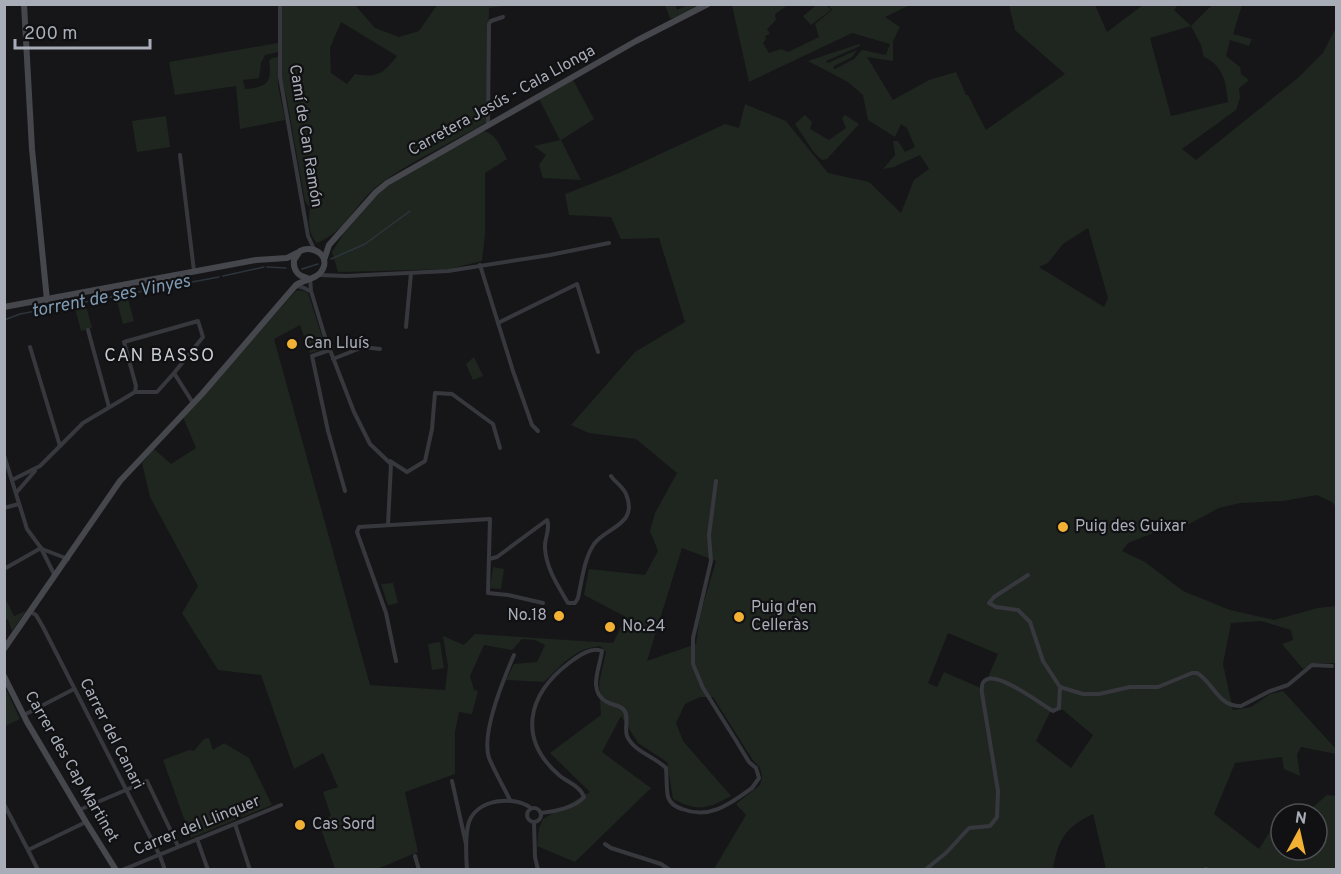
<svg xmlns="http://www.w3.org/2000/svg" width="1341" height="874" font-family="Overpass,sans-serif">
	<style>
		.green { fill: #1e261f; fill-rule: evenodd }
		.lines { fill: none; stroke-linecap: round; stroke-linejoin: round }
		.stream { stroke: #2c353c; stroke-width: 1.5 }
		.street { stroke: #37383d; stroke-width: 4 }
		.secondary { stroke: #45474d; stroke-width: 6 }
		.poi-dot { fill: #f2b134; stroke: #111113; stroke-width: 2 }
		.labels { text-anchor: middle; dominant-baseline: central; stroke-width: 4.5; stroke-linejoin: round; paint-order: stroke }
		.street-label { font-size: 16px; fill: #a8adb8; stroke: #111113 }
		.poi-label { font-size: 16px; fill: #a8adb8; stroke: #111113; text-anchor: start }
		.water-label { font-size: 18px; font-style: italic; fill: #7f9bb3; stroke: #111113 }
		.neighbourhood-label { font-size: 18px; letter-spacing: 1.5px; fill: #c9ccd4; stroke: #111113 }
	</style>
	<rect width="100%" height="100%" fill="#161618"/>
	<g class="green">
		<path d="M818 4 826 5 831 10 811 25 803 16Z"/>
		<path d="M281 5H355L375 28 399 37 419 31 437 5H511L489 8 487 122C452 142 414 160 381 183 357 200 347 231 317 243 308 234 308 220 310 208L305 201 287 100 282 80ZM341 22 397 56C383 74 377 78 355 74L347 84 331 73 330 48Z"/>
		<path d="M665 5H675L677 10 688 5H702L674 18H670Z"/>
		<path d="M732 5H788L775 14 776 20 767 29 770 34 765 36 766 39 763 43 769 53 781 49 788 52 819 37 815 24 832 10 828 5H910L885 17 900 27 893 41V61L867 57 893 100 929 80 956 72 966 95H968L986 130 1065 74 1015 30 1009 5H1095L1107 32 1143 5H1178L1174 10 1191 26 1212 5H1242L1233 34 1252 39 1249 46 1230 40 1226 56 1240 67 1241 74 1249 80 1239 88 1240 98 1236 110 1182 149 1196 160 1299 77 1323 53 1334 31 1336 29V507L1332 502 1317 495 1283 501 1240 503 1219 508 1176 531 1161 530 1128 543 1122 551 1145 562 1183 591 1230 610 1274 620 1318 608 1336 606V663H1317L1303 669 1282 644 1293 640 1291 630 1261 621 1231 623 1223 664 1233 710 1251 707 1270 694 1283 691 1336 749V754L1301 747 1297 755 1300 776 1284 769 1282 757 1235 763 1214 814 1259 849 1284 809 1295 814H1281V850H1317V814H1305L1327 795 1336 796V869H1106L1093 814C1065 827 1058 840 1053 869H714L746 815 736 804 760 785 762 777 760 768 752 759 713 697H700L685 704 676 723 683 741 731 796C707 809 699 812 673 799L667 762 638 743 621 716 602 752 651 788 575 862 537 846 539 828 543 819 590 792 550 753 601 715 599 683 606 652 600 646C573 649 562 665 544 682L506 680 514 664 537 662 545 645 535 640 522 639 512 650 484 645 470 676 474 690 478 691 472 714 459 712 455 732V774L405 792 418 852 377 869H335L319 823 331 816 323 792 338 787 323 753 294 769 261 675 218 670 182 613 198 586 150 497 142 463 154 449 171 464 196 448 183 417 296 291 301 290 308 293 326 349 310 353 300 325 274 339 370 685 445 690 448 666 443 636 464 645 475 634 613 643 626 617 584 595 589 569 645 575 658 551 650 531 655 513 677 473 636 439 589 433 571 425 635 352 685 322 659 238 621 239 611 217 569 215 565 194 619 173 725 124 739 128 745 104 786 121 828 173 869 182 901 213 914 180 929 169 920 155 894 167 883 169 895 155 893 141H898L905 152 915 147 907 128 901 124 895 137 868 120 863 95 848 82 808 61 859 44 860 46 826 61 828 63 857 50 852 57 834 66 833 68 835 69 854 59 862 50 886 55 890 44 852 33 749 82ZM1191 26 1201 45 1204 57C1224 66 1226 83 1228 102L1171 116 1150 38ZM1088 228 1108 298 1104 307 1039 267 1048 263 1063 244ZM682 548 716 561 700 615 696 644 647 661ZM948 633 998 654 983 689 944 672 937 687 928 683ZM1063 710 1093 735 1071 768 1036 741 1050 712Z"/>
		<path d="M278 43V52L265 55 261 63 259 78 243 80 245 89C265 87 273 84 269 61L272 58 278 57V85L285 120 240 129 236 86 175 95 169 62Z"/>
		<path d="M573 80 594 119 561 140 581 180 543 178 539 165 546 155 534 146 560 140 539 99Z"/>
		<path d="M805 115 812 122 810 129 829 140 846 128 842 118 845 115 859 124 827 159 822 160 813 151 795 124Z"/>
		<path d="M166 116 170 147 137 152 132 121Z"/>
		<path d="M482 131C496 132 501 148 507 159L485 173V234L482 261 449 269 338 272 332 252 344 233 381 190Z"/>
		<path d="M128 299 134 321 123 324 117 301Z"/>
		<path d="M86 306 92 328 81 331 75 308Z"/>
		<path d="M474 357 483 376 473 380 466 364Z"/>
		<path d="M493 567 504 569 501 589 490 588Z"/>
		<path d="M393 583 398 603 390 605H388L381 584Z"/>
		<path d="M5 598 14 616 26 611 12 631 8 619 5 620Z"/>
		<path d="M440 642 444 668 432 670 428 644Z"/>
		<path d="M4 685 20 719 5 726H4Z"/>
		<path d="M209 738 213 750 224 743 249 758 272 805 191 838 163 760 189 750 194 751 204 739Z"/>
	</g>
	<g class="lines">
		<g class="stream">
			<path d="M331 259 365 244 410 211"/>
			<path d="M267 267 286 268"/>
			<path d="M302 269 318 264"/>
			<path d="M223 276 264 267"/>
			<path d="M4 320 20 314 219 277"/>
		</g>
		<g class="street">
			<path d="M280 4V77L308 236 314 249"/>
			<path d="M488 124 489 24 491 21 503 17"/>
			<path d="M180 155 194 271"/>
			<path d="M480 265 513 371 532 425 538 431"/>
			<path d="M319 275 346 276 448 271 550 255 609 243"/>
			<path d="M310 278 311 291 325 337 354 412 370 444 391 464 388 525"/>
			<path d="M295 286 302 287 310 291"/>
			<path d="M498 323 577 284 598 352"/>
			<path d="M406 327 411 273"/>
			<path d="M88 330 109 407"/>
			<path d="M30 347 60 446"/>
			<path d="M330 350 312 356 328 431 345 491"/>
			<path d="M333 359 363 347 380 349"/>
			<path d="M174 373 157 392H135L136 386 124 342 198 321 203 337 174 373 193 403"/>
			<path d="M4 455 27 529 41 548 55 576"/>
			<path d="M390 461 407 472 425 461 432 429 435 393 452 394 493 424 500 448"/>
			<path d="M12 480 40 466 83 423 135 392"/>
			<path d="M16 493 35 471"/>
			<path d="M4 508 19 504"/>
			<path d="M42 549 68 559"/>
			<path d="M489 559 497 557 547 520C551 528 544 539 545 548 546 568 558 586 568 603H575L578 598C582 580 584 559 594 544 606 527 639 525 626 494 623 487 615 482 611 476"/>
			<path d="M4 569 41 548"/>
			<path d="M31 612 36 615 43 627 160 856 165 870"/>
			<path d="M396 661 386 613 357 532 359 527 490 519 488 593 508 595 543 603"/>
			<path d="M1060 687 1083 694H1099L1130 687H1158L1192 673H1197C1214 683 1218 707 1241 706L1270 691 1288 685 1312 665 1332 666"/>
			<path d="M24 715 74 689"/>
			<path d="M452 781 466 844"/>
			<path d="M510 800C503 786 495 772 489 758 481 734 504 678 514 655"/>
			<path d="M5 806 28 850"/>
			<circle cx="534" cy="815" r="7"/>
			<path d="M79 810 147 781 178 846"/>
			<path d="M541 813C554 812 576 807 584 797 581 787 568 782 560 776 517 739 527 695 569 663 578 656 592 646 602 651 600 667 587 692 607 702 612 705 619 705 623 709 630 715 624 728 627 736 634 752 654 756 666 768 667 777 666 788 668 797 670 803 676 807 682 809 710 820 731 803 752 788L759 778 756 768 749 762 735 739 703 688 693 664V638L711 561 709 535 716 481"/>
			<path d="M534 822 535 857 538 870"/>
			<path d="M235 824 250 870"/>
			<path d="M197 839 208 870"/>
			<path d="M605 844 611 848 661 864 670 870"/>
			<path d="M415 856 419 870"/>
			<path d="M1206 869V870"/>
			<path d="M38 870 28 850 86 822"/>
			<path d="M122 870 281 805"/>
			<path d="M467 870C466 856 465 834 469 822 477 799 514 795 531 808"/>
			<path d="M925 870 947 852 969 828 990 826 997 817 998 791 982 693C977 654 1043 706 1053 711L1059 708 1060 687 1043 661 1030 622 1018 610 996 607 989 603 994 597 1028 575"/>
		</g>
		<g class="secondary">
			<path d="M24 4 32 149 47 300"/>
			<path d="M324 260 329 245 376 192 387 183 636 41 708 4"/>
			<path d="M4 307 256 260 287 258 297 253"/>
			<path d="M4 649 120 481 202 394 296 285C303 280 316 279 321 272 332 257 314 244 300 251L294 260C293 269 297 276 307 278"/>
			<path d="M4 676 27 722 86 822 116 870"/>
		</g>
	</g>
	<g class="poi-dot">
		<circle cx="292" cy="344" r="6"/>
		<circle cx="1063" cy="527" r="6"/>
		<circle cx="559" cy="616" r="6"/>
		<circle cx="739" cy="617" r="6"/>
		<circle cx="610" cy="627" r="6"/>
		<circle cx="300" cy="825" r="6"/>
	</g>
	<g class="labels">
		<g class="street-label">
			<text transform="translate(502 101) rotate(-29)">Carretera Jesús - Cala Llonga</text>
			<text transform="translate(305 136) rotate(81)">Camí de Can Ramón</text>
			<text transform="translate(111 734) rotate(63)">Carrer del Canari</text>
			<text transform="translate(71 767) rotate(60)">Carrer des Cap Martinet</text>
			<text transform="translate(197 826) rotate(-22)">Carrer del Llinquer</text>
		</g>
		<g class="poi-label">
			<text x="304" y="344">Can Lluís</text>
			<text x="1075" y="527">Puig des Guixar</text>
			<text x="751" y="608">Puig d'en<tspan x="751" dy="18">Celleràs</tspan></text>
			<text x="547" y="616" text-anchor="end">No.18</text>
			<text x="622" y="627">No.24</text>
			<text x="312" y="825">Cas Sord</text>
		</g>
		<g class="water-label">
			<text transform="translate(111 297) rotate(-11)">torrent de ses Vinyes</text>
		</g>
		<g class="neighbourhood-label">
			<text x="160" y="356">CAN BASSO</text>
		</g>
	</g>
	<rect width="1341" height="874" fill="none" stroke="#a8adb8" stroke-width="12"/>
	<g transform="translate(1299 832) rotate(8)"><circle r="28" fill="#111113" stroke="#4d4f55" stroke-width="1.5"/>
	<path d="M0-4.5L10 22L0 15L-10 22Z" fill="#f2b134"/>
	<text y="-9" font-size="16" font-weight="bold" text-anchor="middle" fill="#a8adb8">N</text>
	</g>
	<path d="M15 39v9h135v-9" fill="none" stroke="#a8adb8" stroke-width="3"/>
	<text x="24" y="39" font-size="18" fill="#a8adb8" stroke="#111113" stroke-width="4.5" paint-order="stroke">200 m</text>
</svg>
